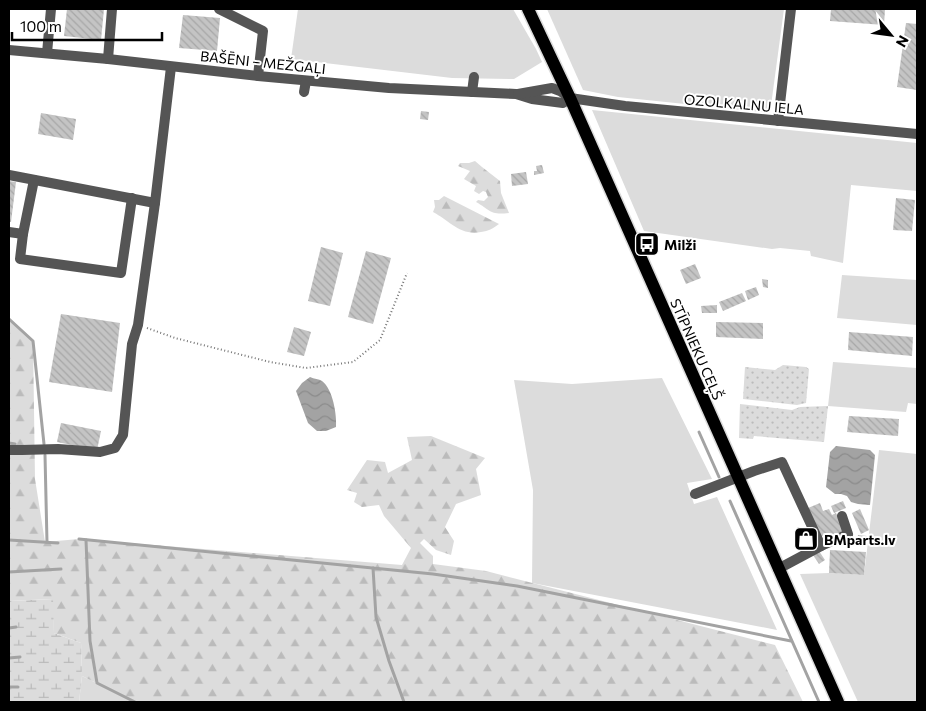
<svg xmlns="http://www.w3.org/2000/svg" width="926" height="711" font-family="Commissioner,sans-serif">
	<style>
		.green { fill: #dcdcdc }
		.forest { fill: url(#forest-firs) }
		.wetland { fill: url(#wetland-marsh) }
		.garden { fill: url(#garden-dots) }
		.water { fill: url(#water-waves) }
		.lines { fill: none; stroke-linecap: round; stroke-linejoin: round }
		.stream { stroke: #a3a3a3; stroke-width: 3 }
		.building { fill: url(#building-back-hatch) }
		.major-casing { stroke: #dbdbdb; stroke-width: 15 }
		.path { stroke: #777; stroke-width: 2; stroke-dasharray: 1 2.5; stroke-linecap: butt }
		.minor { stroke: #555; stroke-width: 10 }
		.major { stroke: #000; stroke-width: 12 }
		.labels { text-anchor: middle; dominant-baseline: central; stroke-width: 4; stroke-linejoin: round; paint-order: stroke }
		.street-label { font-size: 14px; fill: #000; stroke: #fff }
		.poi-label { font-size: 14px; font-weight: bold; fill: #000; stroke: #fff; text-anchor: start }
	</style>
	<defs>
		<pattern id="forest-firs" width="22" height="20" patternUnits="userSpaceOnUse" patternTransform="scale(1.25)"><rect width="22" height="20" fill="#dcdcdc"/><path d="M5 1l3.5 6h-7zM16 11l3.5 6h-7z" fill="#bbb"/></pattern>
		<pattern id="wetland-marsh" width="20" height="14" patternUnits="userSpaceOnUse" patternTransform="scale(1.25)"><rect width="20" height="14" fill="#dcdcdc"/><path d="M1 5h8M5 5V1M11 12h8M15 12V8" fill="none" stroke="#bbb"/></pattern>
		<pattern id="garden-dots" width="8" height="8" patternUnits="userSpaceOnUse" patternTransform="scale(1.25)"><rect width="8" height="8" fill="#dcdcdc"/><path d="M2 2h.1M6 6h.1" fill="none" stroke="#bbb" stroke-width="1.8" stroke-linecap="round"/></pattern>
		<pattern id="water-waves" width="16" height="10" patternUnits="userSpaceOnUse" patternTransform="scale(1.25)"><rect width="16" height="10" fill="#a3a3a3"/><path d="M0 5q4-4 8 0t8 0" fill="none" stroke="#8b8b8b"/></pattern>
		<pattern id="building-back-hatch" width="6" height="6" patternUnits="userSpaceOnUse" patternTransform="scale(1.25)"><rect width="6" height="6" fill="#c4c4c4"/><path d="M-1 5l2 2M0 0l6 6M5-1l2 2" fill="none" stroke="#a7a7a7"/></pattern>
	</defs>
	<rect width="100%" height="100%" fill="#fff"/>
	<g class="green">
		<path d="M298 9H513L536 49 542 62 514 79 452 78 291 59Z"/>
		<path d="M547 9H784L770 113 618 97 583 90Z"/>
		<path d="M592 110 917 143V191L851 185 843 263 811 256 810 251 780 248 772 249 644 231Z"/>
		<path d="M842 275 917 280V325L837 318Z"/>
		<path d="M833 362 917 368V404L908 403 906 412 828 406Z"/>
		<path d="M662 378 712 479 687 483 694 504 717 497 777 630 532 583 533 490 514 380 572 384Z"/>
		<path d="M879 450 917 454V702H858L800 574 829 573 864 575Z"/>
		<path d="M82 676 135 702H79Z"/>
	</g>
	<g class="forest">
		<path d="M475 161 482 167 500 181 501 193 509 213C489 215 492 211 476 202L478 200 484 201 488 197 486 192 483 191 479 194 474 191 476 186 464 179 470 171 458 166 460 163H469Z"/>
		<path d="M444 196 499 224C492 229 489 231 481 232 460 236 450 221 433 212L435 207 434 200H439Z"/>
		<path d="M9 319 33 341 35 479 45 542 79 539 402 565 411 548 384 516 379 505 362 507 354 502 357 493 347 490 367 460 385 462 388 473 412 460 407 437 431 436 485 458 476 469 481 495 456 504 445 527 454 541 451 555 436 550 424 539 420 543 433 556V564L486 571 775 645 803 702H135L82 676 81 643 54 633 52 599 9 601Z"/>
	</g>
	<path class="wetland" d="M53 599 54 633 81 643 82 676 79 702H9V601Z"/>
	<g class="garden">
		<path d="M783 365 806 367 809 369 806 403 797 405 743 399 745 367 775 370Z"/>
		<path d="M740 404 792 410 800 407 828 406 824 442 754 436 753 439 739 438Z"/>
	</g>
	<g class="water">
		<path d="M310 377C314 379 319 379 322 381 333 389 337 415 336 427L326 431H317L308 423 296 391 302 383Z"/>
		<path d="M836 446 870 450 875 455 870 505 858 504 851 502 847 496 841 494H835L826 487 830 452Z"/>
	</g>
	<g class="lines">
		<g class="stream">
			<path d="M9 319 33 341 44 444"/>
			<path d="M699 432 719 477"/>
			<path d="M9 443 15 444"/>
			<path d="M45 455 47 542"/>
			<path d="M730 501 819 702"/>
			<path d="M79 539 433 574 517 586 791 641"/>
			<path d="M9 540 58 543"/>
			<path d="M86 540 90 641 97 683 135 702"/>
			<path d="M373 568 376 617 389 661 404 702"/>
			<path d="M9 572 61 569"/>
			<path d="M9 628 16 627"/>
			<path d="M9 658 20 657"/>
			<path d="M9 687H18"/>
		</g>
	</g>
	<g class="building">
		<path d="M67 9H104L101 40 64 36Z"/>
		<path d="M831 9H885L884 25 830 21Z"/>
		<path d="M183 15 220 18 217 51 179 48Z"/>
		<path d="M906 23 917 24V90L897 87Z"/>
		<path d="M421 111 429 112 428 120 420 119Z"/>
		<path d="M41 113 76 119 73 140 38 134Z"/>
		<path d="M542 165 544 173 534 175V171H537L536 166Z"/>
		<path d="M526 172 528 184 512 186 511 174Z"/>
		<path d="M9 181 16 182 11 222H9Z"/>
		<path d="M896 198 915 200 912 231 893 230Z"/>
		<path d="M321 247 343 253 330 306 308 301Z"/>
		<path d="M366 251 391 258 373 324 348 317Z"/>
		<path d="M695 264 701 278 686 284 680 270Z"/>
		<path d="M762 279 768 280V288L763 287Z"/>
		<path d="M756 287 759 295 748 300 745 291Z"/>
		<path d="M742 293 746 301 723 311 719 302Z"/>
		<path d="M717 305V313H702L701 306Z"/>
		<path d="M61 314 120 323 112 392 49 382Z"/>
		<path d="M716 322 763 323V339L716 337Z"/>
		<path d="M294 327 311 332 304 356 287 352Z"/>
		<path d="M849 332 913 337 912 356 848 350Z"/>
		<path d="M849 416 899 419 898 436 847 432Z"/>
		<path d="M61 423 101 431 97 450 57 442Z"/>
		<path d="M843 501 846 508 834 513 831 506Z"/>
		<path d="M820 503 823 511 829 509 832 515 836 513 843 531 830 537 828 533 820 537 808 508Z"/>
		<path d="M860 509 869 530 861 534 852 513Z"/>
		<path d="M809 530 814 543 801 549 795 535Z"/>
		<path d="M858 535 867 536 866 543 857 541Z"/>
		<path d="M830 550 866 552 864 575 829 573Z"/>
		<path d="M819 551 825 560 819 564 813 555Z"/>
	</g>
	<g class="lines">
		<defs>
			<path id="major" d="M528 9 570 98 838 702"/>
		</defs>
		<use href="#major" class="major-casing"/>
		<path class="path" d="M147 328 175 338 270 362 306 368 353 362 380 340 407 273"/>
		<g class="minor">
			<path d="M219 9 263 31 258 76"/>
			<path d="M9 50 108 59 258 76 389 88 516 94 532 99 563 103 570 98"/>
			<path d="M47 53 51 9"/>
			<path d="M108 59 112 9"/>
			<path d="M304 92 306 81"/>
			<path d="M472 92 474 77"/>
			<path d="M518 94 552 88 560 91 570 98 625 106 917 134"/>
			<path d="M778 121 791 9"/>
			<path d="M9 175 155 203"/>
			<path d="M9 232 23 234 34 180"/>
			<path d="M23 234 20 259 121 273 132 198"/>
			<path d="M9 450H22L58 449 100 452 115 448 123 435 132 344 138 325 155 203 171 67"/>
			<path d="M695 494 754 471 782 462 821 546 848 534 842 516"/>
			<path d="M778 569 821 546"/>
		</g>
		<use href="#major" class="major"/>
	</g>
	<defs>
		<symbol id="bus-square" viewBox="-11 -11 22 22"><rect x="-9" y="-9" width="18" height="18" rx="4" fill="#000" stroke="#fff"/><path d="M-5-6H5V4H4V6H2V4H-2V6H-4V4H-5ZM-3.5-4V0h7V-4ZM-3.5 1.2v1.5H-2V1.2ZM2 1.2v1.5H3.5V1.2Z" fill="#fff"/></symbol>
		<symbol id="shop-square" viewBox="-11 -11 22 22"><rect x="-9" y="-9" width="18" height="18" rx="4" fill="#000" stroke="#fff"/><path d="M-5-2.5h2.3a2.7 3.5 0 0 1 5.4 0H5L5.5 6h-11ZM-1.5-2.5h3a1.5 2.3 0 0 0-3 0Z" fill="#fff"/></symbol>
	</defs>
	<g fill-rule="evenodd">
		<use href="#bus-square" x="633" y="230" width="28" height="28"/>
		<use href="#shop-square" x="792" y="525" width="28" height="28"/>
	</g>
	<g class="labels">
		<g class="street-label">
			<text transform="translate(263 62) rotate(6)">BAŠĒNI – MEŽGAĻI</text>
			<text transform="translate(744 104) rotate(5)">OZOLKALNU IELA</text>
			<text transform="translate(697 349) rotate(66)">STĪPNIEKU CEĻŠ</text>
		</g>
		<g class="poi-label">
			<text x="664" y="244">Milži</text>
			<text x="824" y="539">BMparts.lv</text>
		</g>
	</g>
	<rect width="926" height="711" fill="none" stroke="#000000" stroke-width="20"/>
	<g transform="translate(891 35) rotate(119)" stroke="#ffffff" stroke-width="4" paint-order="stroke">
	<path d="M0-4L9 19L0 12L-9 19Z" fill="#000000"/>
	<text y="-8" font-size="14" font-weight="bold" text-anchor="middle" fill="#000000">N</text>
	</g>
	<path d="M12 32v8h150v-8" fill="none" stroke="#000000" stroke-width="2.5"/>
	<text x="20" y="32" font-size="15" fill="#000000" stroke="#ffffff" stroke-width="4" paint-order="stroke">100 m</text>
</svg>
